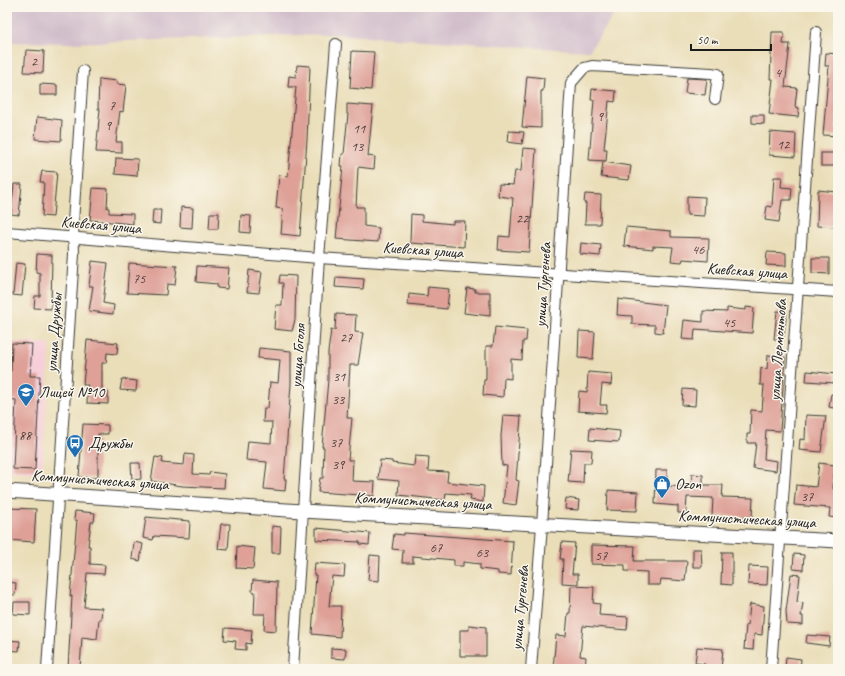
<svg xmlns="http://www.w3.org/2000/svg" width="845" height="676" font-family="Caveat,sans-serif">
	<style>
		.built { fill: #f6cfd9 }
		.industrial { fill: #d1bdcb }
		.building { fill: #dea097 }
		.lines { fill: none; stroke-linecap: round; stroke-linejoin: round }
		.minor-casing { stroke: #3b3934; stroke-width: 12 }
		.tertiary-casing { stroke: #3b3934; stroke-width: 15 }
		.minor { stroke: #fff; stroke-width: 10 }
		.tertiary { stroke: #fff; stroke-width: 13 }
		.labels { text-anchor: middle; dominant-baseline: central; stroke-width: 3; stroke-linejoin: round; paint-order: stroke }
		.number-label { font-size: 14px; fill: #4c3d3b }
		.street-label { font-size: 16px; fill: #1c1c1c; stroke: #fbf7ec }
		.poi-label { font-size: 16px; fill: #1c1c1c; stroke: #fbf7ec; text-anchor: start }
	</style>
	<rect width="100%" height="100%" fill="#fbf7ec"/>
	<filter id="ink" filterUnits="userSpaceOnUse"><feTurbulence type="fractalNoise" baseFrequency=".025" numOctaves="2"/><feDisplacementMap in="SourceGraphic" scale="8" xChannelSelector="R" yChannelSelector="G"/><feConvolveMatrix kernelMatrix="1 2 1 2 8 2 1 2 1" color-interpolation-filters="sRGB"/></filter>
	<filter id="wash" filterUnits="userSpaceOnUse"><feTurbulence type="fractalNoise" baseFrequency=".012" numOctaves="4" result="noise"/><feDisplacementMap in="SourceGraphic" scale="16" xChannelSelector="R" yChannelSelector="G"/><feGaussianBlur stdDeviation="0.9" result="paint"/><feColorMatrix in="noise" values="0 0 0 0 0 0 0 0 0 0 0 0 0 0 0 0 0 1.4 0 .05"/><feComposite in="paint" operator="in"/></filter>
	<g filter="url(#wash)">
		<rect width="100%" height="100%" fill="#eadeb9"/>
		<path class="built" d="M7 341 50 344 42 473 7 471Z"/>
		<path class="industrial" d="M7 7H658L618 9 589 51 332 34 70 43 7 42Z"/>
		<g id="blocks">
			<g class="building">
				<path d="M772 32H784L783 44H790L785 87 797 88 795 107 799 108 798 117 769 114 773 79H770Z"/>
				<path d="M26 50 44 51 43 73 24 72Z"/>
				<path d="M352 51 374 52 371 90 350 88Z"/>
				<path d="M826 53 838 54V103L836 128H838V136L823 135 829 66H825Z"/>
				<path d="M297 65 310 66 307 140 300 236 281 234 283 209 276 208 279 175 288 176 296 87H288L289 76 296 77Z"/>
				<path d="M527 76 544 78 543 91H541V128L522 127Z"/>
				<path d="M687 78 707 79 705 95 685 93Z"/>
				<path d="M99 79 117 81V84L126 85 123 112 120 111 116 142H122V153L96 152 100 109H98Z"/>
				<path d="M40 84 57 85V95H40Z"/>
				<path d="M592 89 616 91 615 102 609 101 604 149H607L606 161 589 160 594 100H591Z"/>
				<path d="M347 104 373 106 368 156 375 157 374 169 358 167 356 207H364V226L379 228 378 242 336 239 343 166H341L342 154H344L348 114H347Z"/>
				<path d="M752 115H764V124L752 123Z"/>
				<path d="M37 117 62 120 61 141 35 139Z"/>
				<path d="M509 131 524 132 522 144 508 142Z"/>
				<path d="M770 132 796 134 795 157 769 155Z"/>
				<path d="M523 148 536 149 529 252 498 250 499 236 510 237 513 198 498 196 499 184 513 185 515 171H521Z"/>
				<rect x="821" y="153" width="17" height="13"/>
				<path d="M116 158 138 159 137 176 115 174Z"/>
				<path d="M603 162 631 166 629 180 601 177Z"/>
				<path d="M42 171 57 172 53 217 42 216 44 182H40Z"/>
				<path d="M774 177H782L781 187 792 188 791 200H782L779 222 765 220 767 206 772 207Z"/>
				<path d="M14 184H22L19 215 11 214Z"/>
				<path d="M93 188 108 189 107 208H109V213L133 214V224L90 220Z"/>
				<path d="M818 190 837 192 836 214H838V227L817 226Z"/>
				<path d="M585 194 601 195 600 224H585L586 203H584Z"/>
				<path d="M687 196 705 197 704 216 687 215Z"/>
				<path d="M181 207 193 208 192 228 180 227Z"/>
				<path d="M153 210H161L160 224 152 223Z"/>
				<path d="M210 213H219L218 229H209Z"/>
				<path d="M411 214 422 215V221L453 224V221H465L464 247 410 243Z"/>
				<path d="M241 215 251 216 250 233 240 232Z"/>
				<path d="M626 227 671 231V237L709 238 708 261 683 259 682 262 671 261 673 247 653 246V249L624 246Z"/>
				<path d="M581 243 601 245 600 256 580 254Z"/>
				<path d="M767 252 786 253V266L766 265Z"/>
				<path d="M37 254 52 255 51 309 34 308 35 296H40V273L36 272Z"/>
				<path d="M812 258H829V274L812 273Z"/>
				<path d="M92 261 108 263 103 303 114 305 113 314 89 311 93 286H89Z"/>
				<path d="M16 263 25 264 22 296 13 295Z"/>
				<path d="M129 263 177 266 175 285 167 284 166 295 127 293Z"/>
				<path d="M197 266 229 268 227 289 217 288V284L196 282Z"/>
				<path d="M249 270 262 272 259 293 247 292Z"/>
				<path d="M280 275 296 276 295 320 292 331 274 329 276 305H282L283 283H279Z"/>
				<path d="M336 277 364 279 363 289 335 287Z"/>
				<path d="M428 287 449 289 447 309 408 305 409 294 427 296Z"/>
				<path d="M467 288 475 289V292H490V316L464 313Z"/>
				<path d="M618 299 666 305 663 333 655 332V325L632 324V316L617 315Z"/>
				<path d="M746 307 754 308 752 333 695 329 694 340 682 339 684 320 703 322V311L727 312V308L746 310Z"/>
				<path d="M777 311 787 312 783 340 774 339Z"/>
				<path d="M336 314 356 315 355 332 363 333 358 365H350L347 418H352L348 460H353L352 481 375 482 374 496 318 492 320 478H323L324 447H322L328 380V352L331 330H335Z"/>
				<path d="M495 327 527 330 526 341H523L522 360 511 359V379L504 378 503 397 483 395 484 380H486V346H493Z"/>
				<path d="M579 331 595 332 593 359 578 358Z"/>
				<path d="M87 340 118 343 117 354 107 353 106 363H102V391L108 392V404L87 403 88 385H83Z"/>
				<path d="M12 343 32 344 30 376H40L35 470 13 469 16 400 7 399V370L11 371Z"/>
				<path d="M259 348 291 351V384L284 479H286L285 491 264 489 267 462 246 460 248 441 271 443 272 422H263L264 408H268L270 382 278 383 280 360 258 358Z"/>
				<path d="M768 355 785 357 780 431 766 430 764 459 777 461 776 471 753 468 756 443H747V434H750L751 410 762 411 764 385H760L761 368 767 369Z"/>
				<path d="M807 371 836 374 835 383 806 381Z"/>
				<path d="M588 372 612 374 611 385 602 384 600 405H607L606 413 578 411 579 391 587 392Z"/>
				<path d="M122 379 137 381 136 391 120 390Z"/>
				<path d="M683 389 696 390 695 406 682 405Z"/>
				<path d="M831 394 838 395V409L829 407Z"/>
				<path d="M503 415 521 416 516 480 519 481 516 505 503 503 507 466 502 465 501 436Z"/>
				<path d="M806 415 826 416 821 452 799 450 800 439 805 440Z"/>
				<path d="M83 424 108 425V434H98V478L79 477Z"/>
				<path d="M590 428 620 431 619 442 589 440Z"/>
				<path d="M571 449 592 450 591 463H584L583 483 568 482Z"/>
				<path d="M185 454 194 455 193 474 209 475 210 472 225 474 224 488 182 486 151 481 155 457 163 458 162 463 184 465Z"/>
				<path d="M415 456 429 457 428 471 448 472 447 482 484 486 483 502 470 500 471 495 446 493 445 500 398 495 399 481 378 479 380 460 392 461V463L414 466Z"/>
				<path d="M131 463H140L141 479 132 480Z"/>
				<path d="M819 463 835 465 833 489H838V518L829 517 830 508 794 505 796 485 816 487Z"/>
				<path d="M656 470H667V486L691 487 692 474 703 475V485H723L722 497 753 498 752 517 712 516 713 498 687 497 686 513H678V506L655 504Z"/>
				<path d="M608 490 638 492 637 511 607 510Z"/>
				<path d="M566 498 579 500 578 510 565 509Z"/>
				<path d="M7 508 36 509 34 542 7 540Z"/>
				<path d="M75 511 95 513 94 522H91L88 546H90V564L105 565 104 574 87 573 84 607 102 608 101 619H99L97 639 82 637 80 669H68L72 596H70L77 520H74Z"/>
				<path d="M146 517 190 521 189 538 154 536 153 540 143 538Z"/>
				<path d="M221 524H230L228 550 218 549Z"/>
				<path d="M272 526 281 527 280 553H272Z"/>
				<path d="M316 528 370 533 369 545 360 544V542L316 540Z"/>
				<path d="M404 533 513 541 511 575 498 574V571L480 569V564L463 562V566H454V560L413 556V563H402L403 550 392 549 394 534 404 535Z"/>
				<path d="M134 542 143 544 140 561 132 559Z"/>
				<path d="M562 542 575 543 572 574H578V584L562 583 563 559H560Z"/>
				<path d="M591 545 635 546 634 561H687L685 581 661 579 660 585H647V572L625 571V565L591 564Z"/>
				<path d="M237 546 255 548 253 569 236 568Z"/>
				<path d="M693 549H701L702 567H693Z"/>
				<path d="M722 552H732V585L721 584Z"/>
				<path d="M794 554 804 555 803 570 793 569Z"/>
				<path d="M370 555 380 556 379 581 368 580Z"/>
				<path d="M315 563 345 565 344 577 332 576 329 606H341L340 637 312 634 316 575H314Z"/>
				<path d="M749 566 768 567 767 585 748 584Z"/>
				<path d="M791 574 800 575 797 602 803 603 801 616H803V625L787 624 786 611Z"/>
				<path d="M253 580 277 582 276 631 264 630 265 614H254L255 592 252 591Z"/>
				<path d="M7 582 16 583 15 595 7 594Z"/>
				<path d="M571 586 594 587 593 603 600 604 599 615 628 617 627 630 583 626 580 656 586 657 585 669H553L556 635 566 636 568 613H570Z"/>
				<path d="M14 602H30V615L13 614Z"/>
				<path d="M750 604 764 606 762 635 754 634 753 650 744 649 746 625H748Z"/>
				<path d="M469 625 486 627V656H460V630H469Z"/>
				<path d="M225 628 252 630 251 644 246 643V650L235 649 236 641 224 640Z"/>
				<path d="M807 635 830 637 829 646 806 643Z"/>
				<path d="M7 640 20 641 19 651 7 650Z"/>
				<path d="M697 647 723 649 721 669H704L705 664 695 663Z"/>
				<path d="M331 648 346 649 345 659 331 658Z"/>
				<path d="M786 657 801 659 800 669 785 668Z"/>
			</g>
		</g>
	</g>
	<g filter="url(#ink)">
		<use href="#blocks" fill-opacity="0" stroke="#3b3934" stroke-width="1"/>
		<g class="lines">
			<defs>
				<g id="minor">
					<path d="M7 232 319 258 838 292"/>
					<path d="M47 669 74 254 73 223 83 71"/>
					<path d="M293 669 319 258 336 44"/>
					<path d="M531 669 542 525 571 83 584 68 592 66 711 73 718 74 715 99"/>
					<path d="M771 669 816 32"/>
				</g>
				<path id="tertiary" d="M7 491 302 511 838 541"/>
			</defs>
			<use href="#minor" class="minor-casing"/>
			<use href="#tertiary" class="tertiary-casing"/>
			<use href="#minor" class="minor"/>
			<use href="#tertiary" class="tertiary"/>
		</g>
	</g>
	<defs>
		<symbol id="school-pin" viewBox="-11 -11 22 30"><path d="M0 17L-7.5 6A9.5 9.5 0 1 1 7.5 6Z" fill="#1f6fb2" stroke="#fbf7ec"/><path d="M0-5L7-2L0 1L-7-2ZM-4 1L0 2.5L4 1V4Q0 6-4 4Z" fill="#fff"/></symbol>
		<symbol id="bus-pin" viewBox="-11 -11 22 30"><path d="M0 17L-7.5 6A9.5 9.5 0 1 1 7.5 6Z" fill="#1f6fb2" stroke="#fbf7ec"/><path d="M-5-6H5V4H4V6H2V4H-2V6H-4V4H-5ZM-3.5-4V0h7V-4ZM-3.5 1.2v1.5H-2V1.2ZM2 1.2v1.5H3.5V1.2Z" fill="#fff"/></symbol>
		<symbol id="shop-pin" viewBox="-11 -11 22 30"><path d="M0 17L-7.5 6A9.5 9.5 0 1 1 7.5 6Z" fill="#1f6fb2" stroke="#fbf7ec"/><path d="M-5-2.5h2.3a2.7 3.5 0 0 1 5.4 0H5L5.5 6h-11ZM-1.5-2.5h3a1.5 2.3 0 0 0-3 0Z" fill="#fff"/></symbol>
	</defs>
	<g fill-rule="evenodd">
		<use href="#school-pin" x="16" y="382" width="20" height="27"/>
		<use href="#bus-pin" x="65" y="433" width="20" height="27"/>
		<use href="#shop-pin" x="652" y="474" width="20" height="27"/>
	</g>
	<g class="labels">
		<g class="number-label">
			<text x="34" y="61">2</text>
			<text x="778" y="72">4</text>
			<text x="112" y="105">7</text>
			<text x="600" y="116">9</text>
			<text x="108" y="125">9</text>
			<text x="359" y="128">11</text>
			<text x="783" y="144">12</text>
			<text x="357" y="146">13</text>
			<text x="522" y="218">22</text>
			<text x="698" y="249">46</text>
			<text x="139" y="278">75</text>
			<text x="729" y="322">45</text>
			<text x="346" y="337">27</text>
			<text x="339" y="376">31</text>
			<text x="338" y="399">33</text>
			<text x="25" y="435">88</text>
			<text x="336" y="442">37</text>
			<text x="338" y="464">39</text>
			<text x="807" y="496">37</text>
			<text x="436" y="547">67</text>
			<text x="482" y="552">63</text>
			<text x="601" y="555">57</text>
		</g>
		<g class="street-label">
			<text transform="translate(101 225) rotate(5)">Киевская улица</text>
			<text transform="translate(423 250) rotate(4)">Киевская улица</text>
			<text transform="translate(747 271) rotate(4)">Киевская улица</text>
			<text transform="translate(543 285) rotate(-86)">улица Тургенева</text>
			<text transform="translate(54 333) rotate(-86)">улица Дружбы</text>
			<text transform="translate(778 350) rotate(-86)">улица Лермонтова</text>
			<text transform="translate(298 356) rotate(-86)">улица Гоголя</text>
			<text transform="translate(100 480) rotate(4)">Коммунистическая улица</text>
			<text transform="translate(423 501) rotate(3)">Коммунистическая улица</text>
			<text transform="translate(747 519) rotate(3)">Коммунистическая улица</text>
			<text transform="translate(520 608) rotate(-85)">улица Тургенева</text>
		</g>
		<g class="poi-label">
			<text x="39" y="392">Лицей №10</text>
			<text x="88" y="443">Дружбы</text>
			<text x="675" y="484">Ozon</text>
		</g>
	</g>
	<rect width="845" height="676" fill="none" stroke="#fbf7ec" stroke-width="24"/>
	<path d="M691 44v6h80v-6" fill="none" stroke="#1c1c1c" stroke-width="2"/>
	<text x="697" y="44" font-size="12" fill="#1c1c1c" stroke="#fbf7ec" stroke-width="3" paint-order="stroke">50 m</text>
</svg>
